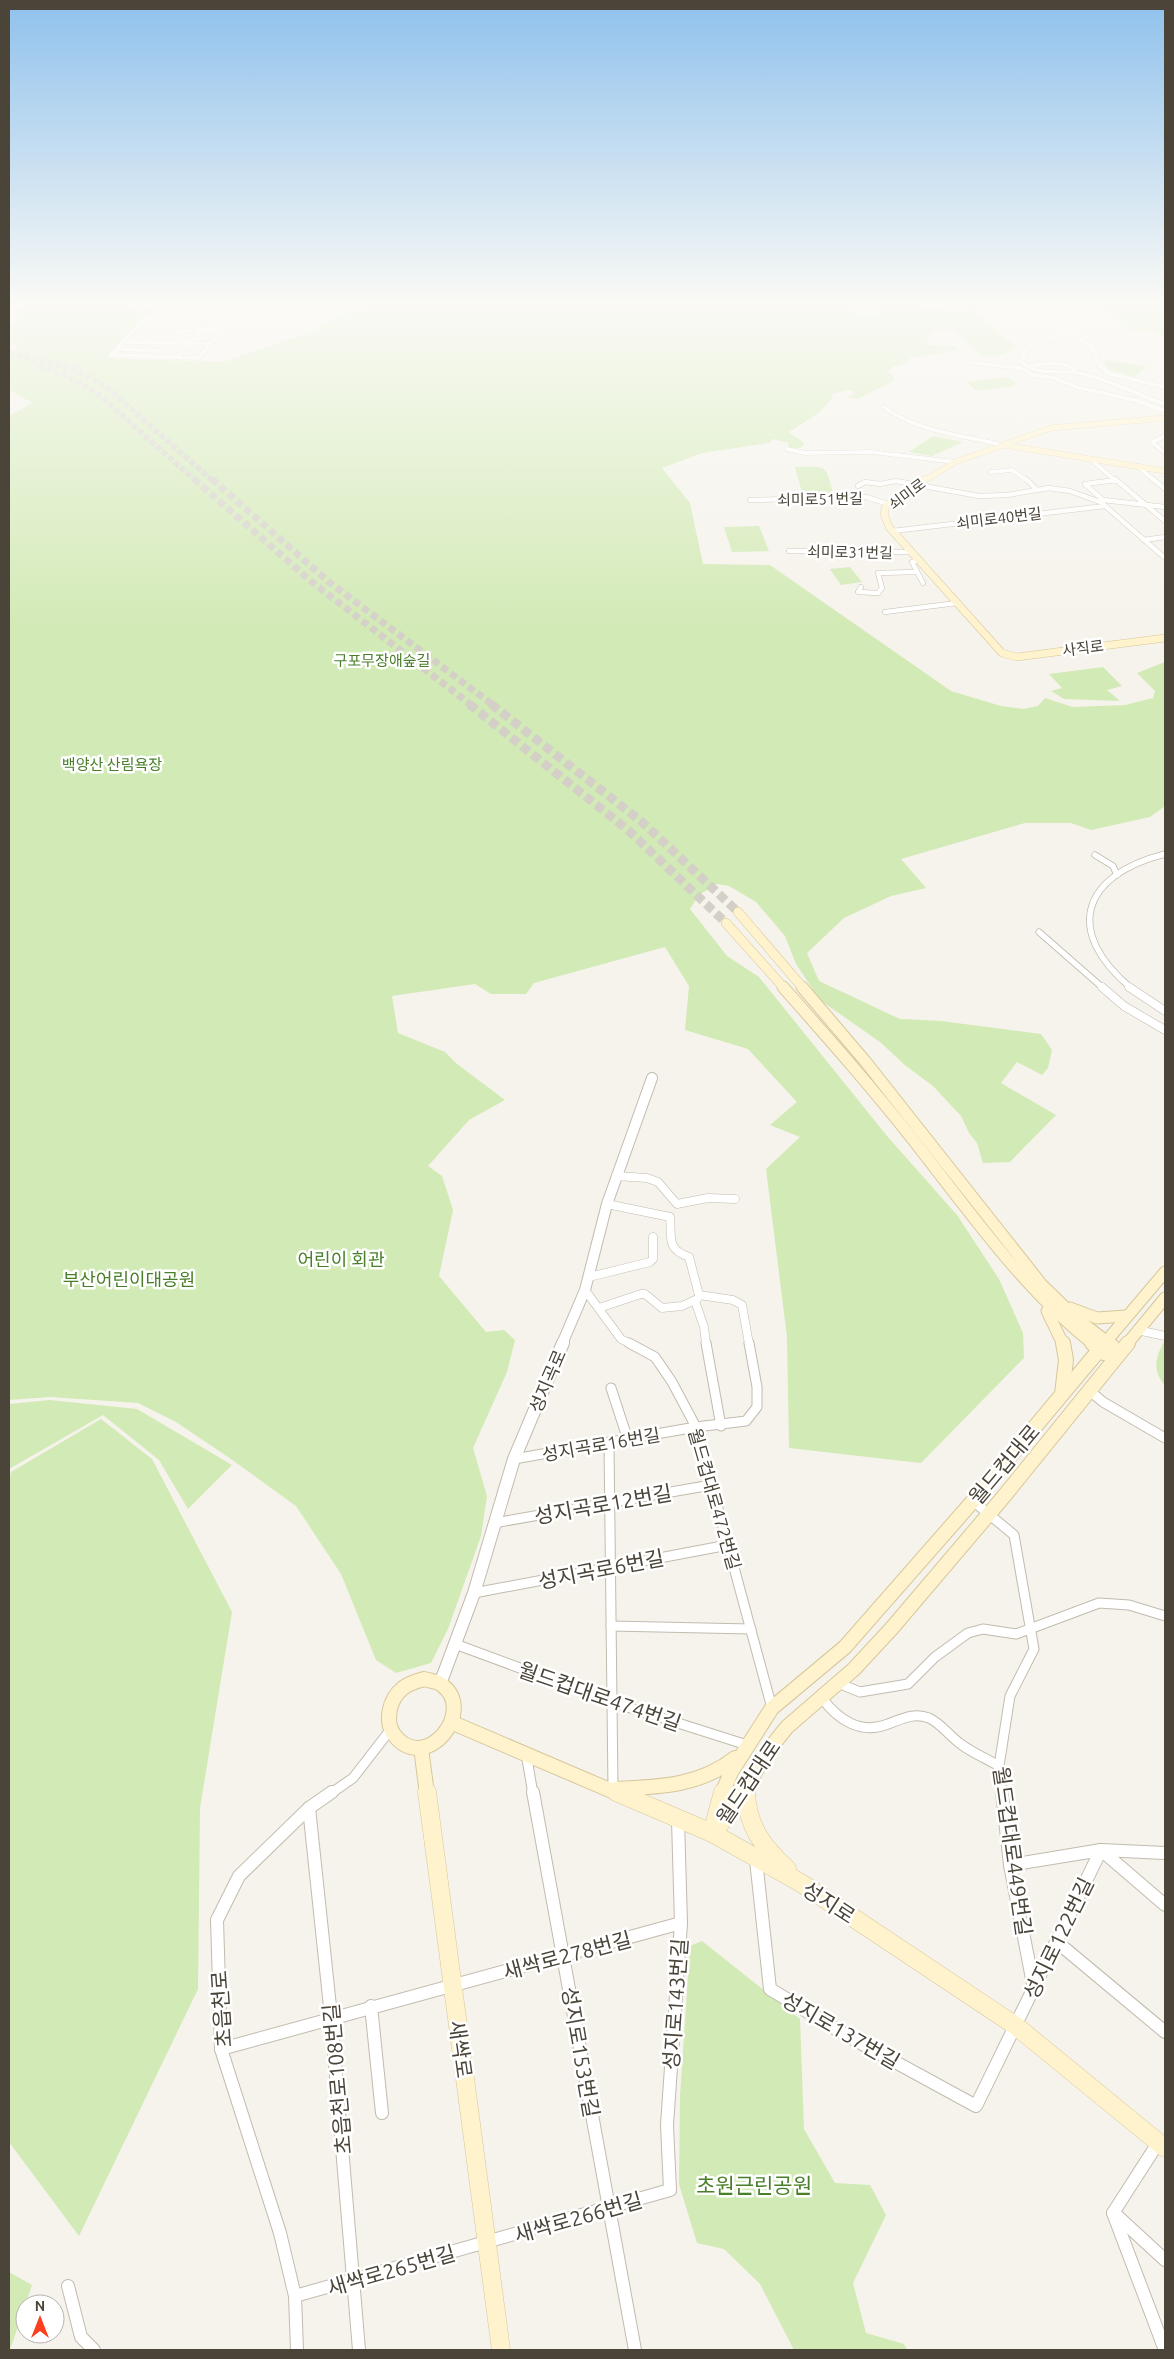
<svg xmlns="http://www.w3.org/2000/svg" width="1174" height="2359" font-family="Ubuntu,'Noto Sans KR',sans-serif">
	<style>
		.green { fill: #d2eab5 }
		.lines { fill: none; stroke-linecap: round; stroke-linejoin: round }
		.secondary-tunnel-far2 { stroke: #d4d0c8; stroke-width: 5.5; stroke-dasharray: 5.5 2.5; stroke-linecap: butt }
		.secondary-tunnel-far1 { stroke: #d4d0c8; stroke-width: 7; stroke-dasharray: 7 4; stroke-linecap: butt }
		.secondary-tunnel { stroke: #d4d0c8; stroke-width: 9; stroke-dasharray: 9 4.5; stroke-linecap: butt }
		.minor-far5-casing { stroke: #c2bbae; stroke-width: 4.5 }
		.minor-far4-casing { stroke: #c2bbae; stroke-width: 5.5 }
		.minor-far3-casing { stroke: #c2bbae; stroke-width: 7 }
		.minor-far2-casing { stroke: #c2bbae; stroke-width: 9 }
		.minor-far1-casing { stroke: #c2bbae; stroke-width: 11 }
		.minor-casing { stroke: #c2bbae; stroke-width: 14 }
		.tertiary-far2-casing { stroke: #c2bbae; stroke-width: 5.5 }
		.tertiary-far1-casing { stroke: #c2bbae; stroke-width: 12 }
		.tertiary-casing { stroke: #c2bbae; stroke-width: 14 }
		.secondary-far5-casing { stroke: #d6c79b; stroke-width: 6 }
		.secondary-far4-casing { stroke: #d6c79b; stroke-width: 8 }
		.secondary-far3-casing { stroke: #d6c79b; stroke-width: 10 }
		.secondary-far2-casing { stroke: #d6c79b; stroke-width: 13 }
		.secondary-far1-casing { stroke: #d6c79b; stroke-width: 16 }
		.secondary-casing { stroke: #d6c79b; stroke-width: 19 }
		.minor-far5 { stroke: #fff; stroke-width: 4 }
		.minor-far4 { stroke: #fff; stroke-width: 4.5 }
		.minor-far3 { stroke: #fff; stroke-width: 5.5 }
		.minor-far2 { stroke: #fff; stroke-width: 8 }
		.minor-far1 { stroke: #fff; stroke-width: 9 }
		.minor { stroke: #fff; stroke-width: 12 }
		.tertiary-far2 { stroke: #fff; stroke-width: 5 }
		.tertiary-far1 { stroke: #fff; stroke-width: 10 }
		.tertiary { stroke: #fff; stroke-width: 12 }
		.secondary-far5 { stroke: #fff3cd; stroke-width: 5.5 }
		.secondary-far4 { stroke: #fff3cd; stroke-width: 7 }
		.secondary-far3 { stroke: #fff3cd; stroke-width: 9 }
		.secondary-far2 { stroke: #fff3cd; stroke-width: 11 }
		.secondary-far1 { stroke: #fff3cd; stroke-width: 14 }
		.secondary { stroke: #fff3cd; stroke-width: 18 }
		.labels { text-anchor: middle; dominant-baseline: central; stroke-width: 5; stroke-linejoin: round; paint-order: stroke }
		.far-street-label { font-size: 15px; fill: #4b4439; stroke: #fff }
		.far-park-label { font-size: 15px; fill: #4a7f2a; stroke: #fff }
		.park-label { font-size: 18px; fill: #4a7f2a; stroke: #fff }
		.street-label { font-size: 18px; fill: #4b4439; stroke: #fff }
		.near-street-label { font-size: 21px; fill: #4b4439; stroke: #fff }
		.near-park-label { font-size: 21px; fill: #4a7f2a; stroke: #fff }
	</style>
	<rect width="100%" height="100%" fill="#f6f3ec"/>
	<g class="green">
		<path d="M27 302H122L135 309 147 305 158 311 148 316 107 358 223 362 310 332 357 308 396 302H842L856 308 857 317 878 313 862 302 963 311 965 306 985 302H1002L994 307 976 312 1001 335 1016 345C1007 356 993 357 980 355L953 329 937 330 927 336 928 345 956 347 958 350 909 358 907 363 892 367 888 371 895 380 858 399 846 397 855 394V392L848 390 832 394 833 397 819 413 789 432 804 443 803 447 787 449 789 443 773 439 769 443 702 453 662 468 690 503 703 564 770 565 951 691 1001 706 1023 709 1038 706 1045 698 1073 707 1125 705 1153 698 1155 691 1137 673 1165 662V806L1150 817 1091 830 1071 823H1025L901 859 926 888 891 896 844 918 807 953 819 981 900 1019 941 1021 1041 1034 1052 1050 1048 1068 1042 1075 1017 1062 1001 1083 1056 1115 1010 1162 983 1163 977 1143 969 1133 961 1116 933 1086 906 1066 880 1042 820 1000 796 964 785 936 756 902 729 886 717 884 699 895 690 909 727 956 759 977 887 1136 957 1215 999 1279 1023 1333 1024 1358 921 1463 789 1448 787 1337 766 1169 800 1137 770 1125 797 1102 748 1049 685 1030 689 986 665 947 534 983 526 994H491L475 984 392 996 398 1033 445 1052 457 1064 505 1100 469 1120 428 1166 442 1176 453 1210 439 1276 486 1332 504 1330 515 1340 507 1372 473 1448 487 1496 481 1536 448 1629 431 1663 396 1673 376 1660 341 1574 296 1506 231 1459 176 1422 138 1403 50 1397 9 1400V416L32 403 9 389V353L14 352 18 343H9V329L22 316 11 315 20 306Z"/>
		<path d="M1084 302H1165V335L1147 331 1133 332 1120 319Z"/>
		<path d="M1106 360 1147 367 1134 377 1108 369 1104 362Z"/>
		<path d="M1007 377 1015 382V386L977 391 966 382Z"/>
		<path d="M933 436 963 442 932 456 909 452Z"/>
		<path d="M795 467C829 466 825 464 834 496H803Z"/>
		<path d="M759 526 769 551 732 552 724 527Z"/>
		<path d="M850 567 862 582 841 585 830 569Z"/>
		<path d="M1103 667 1122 686 1107 690 1120 701 1064 699 1051 691 1062 688 1049 674Z"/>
		<path d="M1165 1340V1386C1152 1369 1155 1358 1165 1340Z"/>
		<path d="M50 1400 137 1409 232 1465 188 1509 159 1460 103 1415 9 1469V1404Z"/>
		<path d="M101 1419 152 1459 232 1612 200 1808 198 1989 79 2236 9 2142V1480L11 1472Z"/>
		<path d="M702 1941 800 2019 804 2129 835 2183 870 2185 886 2215 853 2283 866 2333 904 2344 907 2350H794L760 2284 724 2249 697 2243 679 2184 680 2096 690 1946Z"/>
		<path d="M9 2272 32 2285 10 2350H9Z"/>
	</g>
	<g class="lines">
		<g class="secondary-tunnel-far2">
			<path d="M9 353 72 368 105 386 213 481"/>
			<path d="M39 366 68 376 98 394 196 481"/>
		</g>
		<g class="secondary-tunnel-far1">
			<path d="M194 479 312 582 471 705"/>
			<path d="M212 479 329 582 493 705"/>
		</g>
		<g class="secondary-tunnel">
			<path d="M469 704 628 830 726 923"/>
			<path d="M491 704 642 822 738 912"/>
		</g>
		<defs>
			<g id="minor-far5">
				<path d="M998 307 1036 316 1059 325 1089 345 1095 353 1099 365 1110 374 1165 387"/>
				<path d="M233 311H264"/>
				<path d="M201 317 210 312 217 304"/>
				<path d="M148 318 179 332"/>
				<path d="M213 322 230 313 238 302"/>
				<path d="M179 332 202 330"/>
				<path d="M1066 332 1028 347 1023 351 1025 357 1020 360C1033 377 1059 369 1078 373 1109 379 1135 394 1165 404"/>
				<path d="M124 342 210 344"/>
				<path d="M149 343 165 326"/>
				<path d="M1091 346 1106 330 1101 322"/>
				<path d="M117 349 162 351"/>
				<path d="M111 355C124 342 136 324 152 315 189 293 258 302 300 303"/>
				<path d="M111 355 199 358 223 328 170 302"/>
				<path d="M177 357 202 330"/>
				<path d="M974 363 1021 368 1033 375 1054 378 1076 387 1138 401 1165 411"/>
				<path d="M1030 366C1047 364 1065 359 1078 373"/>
				<path d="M884 407C917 432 963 435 1002 445"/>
				<path d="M1165 436 1152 442 1165 453"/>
				<path d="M787 449 805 453 871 452 955 462"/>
				<path d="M1090 459 1116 481"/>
				<path d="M1137 466 1155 481"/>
				<path d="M991 472 1012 470 1028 481"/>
				<path d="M1111 481 1116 480"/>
			</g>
			<g id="minor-far4">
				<path d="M1026 479 1037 490"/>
				<path d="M1115 479 1165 521"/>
				<path d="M1153 479 1165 489"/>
				<path d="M1085 484 1103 500 1165 507"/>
				<path d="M1085 484 1116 480"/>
				<path d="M858 486 865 482 880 484 896 481 979 496 1007 495 1049 488 1070 491 1100 502"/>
				<path d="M750 500 866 497 888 504"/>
				<path d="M1103 504 1165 558"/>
				<path d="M893 531 1105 506"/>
				<path d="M1144 540 1165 537"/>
				<path d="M789 551 912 552"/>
				<path d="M919 560 912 562 923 583"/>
				<path d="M861 587 858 592 878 593 882 588 878 573 916 572"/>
				<path d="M885 612 957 603"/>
			</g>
			<g id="minor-far3">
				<path d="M1095 855 1113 866 1117 875"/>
				<path d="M1039 932 1103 988"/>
				<path d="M1131 988C1063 931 1082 875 1165 854"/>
			</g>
			<g id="minor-far2">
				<path d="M1102 987 1124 1006 1165 1030"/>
				<path d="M1129 987 1165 1011"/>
				<path d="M616 1176 647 1178 658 1182 677 1204 708 1198 735 1199"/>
				<path d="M607 1204 670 1217C672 1238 666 1249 689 1257L699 1295 733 1300 742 1305 749 1344"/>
				<path d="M589 1277 650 1262 653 1259V1237"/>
				<path d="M585 1290 621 1339 631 1344"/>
				<path d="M695 1301 704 1327 706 1344"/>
				<path d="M599 1308 641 1294H645L662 1308 682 1306 697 1299"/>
				<path d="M1137 1330 1165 1336"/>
			</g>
			<g id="minor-far1">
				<path d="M629 1343 655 1357 672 1382 696 1427 772 1708"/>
				<path d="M706 1343 721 1426"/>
				<path d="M611 1388 628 1440"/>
				<path d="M1090 1391 1103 1402 1165 1438"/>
				<path d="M609 1443 613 1789"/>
				<path d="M514 1459 696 1427 746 1421 757 1407V1387L749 1343"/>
				<path d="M973 1501 1014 1535 1034 1649 1010 1696 999 1766 1002 1794"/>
				<path d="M494 1523 711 1485"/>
				<path d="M474 1593 728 1545"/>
				<path d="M611 1626 751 1629"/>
				<path d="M455 1644 612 1702 747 1745"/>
				<path d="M838 1683 860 1692 908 1684 935 1657 968 1633 983 1629 1016 1634 1099 1603 1129 1605 1165 1616"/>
				<path d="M822 1698C838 1720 861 1735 888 1724 902 1719 914 1712 929 1718 942 1724 950 1737 962 1745 973 1753 987 1759 999 1766"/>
				<path d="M526 1753 533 1794"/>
				<path d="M330 1794 353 1778 391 1729"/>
			</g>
			<g id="minor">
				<path d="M533 1792 635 2350"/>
				<path d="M1002 1792 1010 1865 1034 1989"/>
				<path d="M309 1808 331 2016 359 2350"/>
				<path d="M1101 1850 1165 1905"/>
				<path d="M756 1860 770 1989 844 2034 976 2106 1101 1850"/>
				<path d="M1010 1865 1101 1850 1165 1853"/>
				<path d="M1057 1942 1165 2032"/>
				<path d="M371 2006 382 2113"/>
				<path d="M221 2049 681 1923"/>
				<path d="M1113 2213 1165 2350"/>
				<path d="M1113 2213 1158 2143"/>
				<path d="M1115 2214 1165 2260"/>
				<path d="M68 2286 81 2337 94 2350"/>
				<path d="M295 2296 670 2190 667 2125 681 1923 678 1820"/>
				<path d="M297 2350 295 2296 280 2233 221 2049 217 1920 239 1876 309 1808 332 1792"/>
			</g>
			<g id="tertiary-far2">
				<path d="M143 302 202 330 223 328 264 311 311 302"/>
				<path d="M9 316 17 306 24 302"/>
			</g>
			<path id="tertiary-far1" d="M562 1344 585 1290 607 1204 652 1078"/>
			<path id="tertiary" d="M440 1684 474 1593 514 1459 563 1343"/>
			<g id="secondary-far5">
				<path d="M1004 445 1165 471"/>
				<path d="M924 481 955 462 1051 428 1165 418"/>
			</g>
			<path id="secondary-far4" d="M926 479 886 506 884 514 889 527 1002 653 1017 657 1165 638"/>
			<g id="secondary-far3">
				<path d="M738 912 803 988"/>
				<path d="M726 923 784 988"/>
			</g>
			<g id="secondary-far2">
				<path d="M783 987C829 1039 875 1091 918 1146 972 1215 1024 1289 1093 1344"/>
				<path d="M802 987 865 1061 1042 1285 1076 1318 1110 1344"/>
				<path d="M1070 1308 1097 1318 1126 1316"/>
				<path d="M1047 1311 1063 1344"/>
				<path d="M1104 1344 1165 1272"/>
				<path d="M1127 1344 1165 1298"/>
			</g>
			<g id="secondary-far1">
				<path d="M1092 1343 1104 1353"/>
				<path d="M1108 1343 1112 1346"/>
				<path d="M1062 1394 1066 1360 1063 1343"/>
				<path d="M424 1679C430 1681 438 1681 442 1685 477 1711 426 1774 395 1736 384 1722 389 1699 403 1688 409 1683 417 1681 424 1679Z"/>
				<path d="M453 1723 619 1794"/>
				<path d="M421 1748 427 1794"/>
				<path d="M616 1789C659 1787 700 1786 735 1758"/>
				<path d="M746 1789V1794"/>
				<path d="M722 1794 731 1772 772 1708 845 1647 973 1501 1105 1343"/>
				<path d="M742 1794 767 1752 787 1727 854 1669 892 1628 1005 1495 1128 1343"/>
			</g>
			<g id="secondary">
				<path d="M427 1792 501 2350"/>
				<path d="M616 1792 712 1833 801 1883 1016 2026 1165 2148"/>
				<path d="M746 1792C747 1826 763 1847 787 1869"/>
				<path d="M714 1832 743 1792"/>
				<path d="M712 1833 723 1792"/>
			</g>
		</defs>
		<use href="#minor-far5" class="minor-far5-casing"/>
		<use href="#minor-far4" class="minor-far4-casing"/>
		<use href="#minor-far3" class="minor-far3-casing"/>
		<use href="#minor-far2" class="minor-far2-casing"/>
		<use href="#minor-far1" class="minor-far1-casing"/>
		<use href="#minor" class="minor-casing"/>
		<use href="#tertiary-far2" class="tertiary-far2-casing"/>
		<use href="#tertiary-far1" class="tertiary-far1-casing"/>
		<use href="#tertiary" class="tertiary-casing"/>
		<use href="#secondary-far5" class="secondary-far5-casing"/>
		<use href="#secondary-far4" class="secondary-far4-casing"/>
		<use href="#secondary-far3" class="secondary-far3-casing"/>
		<use href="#secondary-far2" class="secondary-far2-casing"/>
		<use href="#secondary-far1" class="secondary-far1-casing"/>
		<use href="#secondary" class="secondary-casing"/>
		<use href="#minor-far5" class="minor-far5"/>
		<use href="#minor-far4" class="minor-far4"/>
		<use href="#minor-far3" class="minor-far3"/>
		<use href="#minor-far2" class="minor-far2"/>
		<use href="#minor-far1" class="minor-far1"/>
		<use href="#minor" class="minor"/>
		<use href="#tertiary-far2" class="tertiary-far2"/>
		<use href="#tertiary-far1" class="tertiary-far1"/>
		<use href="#tertiary" class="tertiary"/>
		<use href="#secondary-far5" class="secondary-far5"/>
		<use href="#secondary-far4" class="secondary-far4"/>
		<use href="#secondary-far3" class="secondary-far3"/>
		<use href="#secondary-far2" class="secondary-far2"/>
		<use href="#secondary-far1" class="secondary-far1"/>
		<use href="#secondary" class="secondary"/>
	</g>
	<linearGradient id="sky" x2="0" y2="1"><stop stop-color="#8fc1ec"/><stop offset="0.48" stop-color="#fbfaf6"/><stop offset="1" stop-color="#fbfaf6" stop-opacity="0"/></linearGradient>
	<rect width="1174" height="632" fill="url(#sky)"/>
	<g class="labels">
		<g class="far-street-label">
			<text transform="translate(907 494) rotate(-37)">쇠미로</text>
			<text transform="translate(820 499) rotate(-1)">쇠미로51번길</text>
			<text transform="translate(999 518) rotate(-7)">쇠미로40번길</text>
			<text transform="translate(850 552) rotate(1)">쇠미로31번길</text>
			<text transform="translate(1083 648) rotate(-7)">사직로</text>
		</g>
		<g class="far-park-label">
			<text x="382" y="660">구포무장애숲길</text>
			<text x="112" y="764">백양산 산림욕장</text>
		</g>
		<g class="park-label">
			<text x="341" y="1259">어린이 회관</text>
			<text x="129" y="1279">부산어린이대공원</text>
		</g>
		<g class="street-label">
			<text transform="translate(547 1381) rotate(-67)">성지곡로</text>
			<text transform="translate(601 1444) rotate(-10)">성지곡로16번길</text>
			<text transform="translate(715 1499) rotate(74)">월드컵대로472번길</text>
		</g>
		<g class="near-street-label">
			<text transform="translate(1004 1464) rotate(-50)">월드컵대로</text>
			<text transform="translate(603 1504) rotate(-10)">성지곡로12번길</text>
			<text transform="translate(601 1569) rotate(-11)">성지곡로6번길</text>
			<text transform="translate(600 1696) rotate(19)">월드컵대로474번길</text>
			<text transform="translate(748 1782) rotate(-56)">월드컵대로</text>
			<text transform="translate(1013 1851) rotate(82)">월드컵대로449번길</text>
			<text transform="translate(829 1902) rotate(33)">성지로</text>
			<text transform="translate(1058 1938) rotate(-64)">성지로122번길</text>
			<text transform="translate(567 1955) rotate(-15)">새싹로278번길</text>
			<text transform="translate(675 2004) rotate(-86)">성지로143번길</text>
			<text transform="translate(221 2009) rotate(-94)">초읍천로</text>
			<text transform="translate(841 2030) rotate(30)">성지로137번길</text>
			<text transform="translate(461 2049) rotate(82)">새싹로</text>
			<text transform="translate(581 2052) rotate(80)">성지로153번길</text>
			<text transform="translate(337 2079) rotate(-95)">초읍천로108번길</text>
			<text transform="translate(578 2217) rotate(-16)">새싹로266번길</text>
			<text transform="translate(391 2270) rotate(-16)">새싹로265번길</text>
		</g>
		<g class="near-park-label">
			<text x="754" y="2185">초원근린공원</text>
		</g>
	</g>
	<rect width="1174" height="2359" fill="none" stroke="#4b4439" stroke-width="20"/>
	<g transform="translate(40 2319)"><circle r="24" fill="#ffffff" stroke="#b7b4b0"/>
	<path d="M0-4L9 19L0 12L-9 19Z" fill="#fc3f1d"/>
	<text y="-8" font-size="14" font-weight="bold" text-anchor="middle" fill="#4b4439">N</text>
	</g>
</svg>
